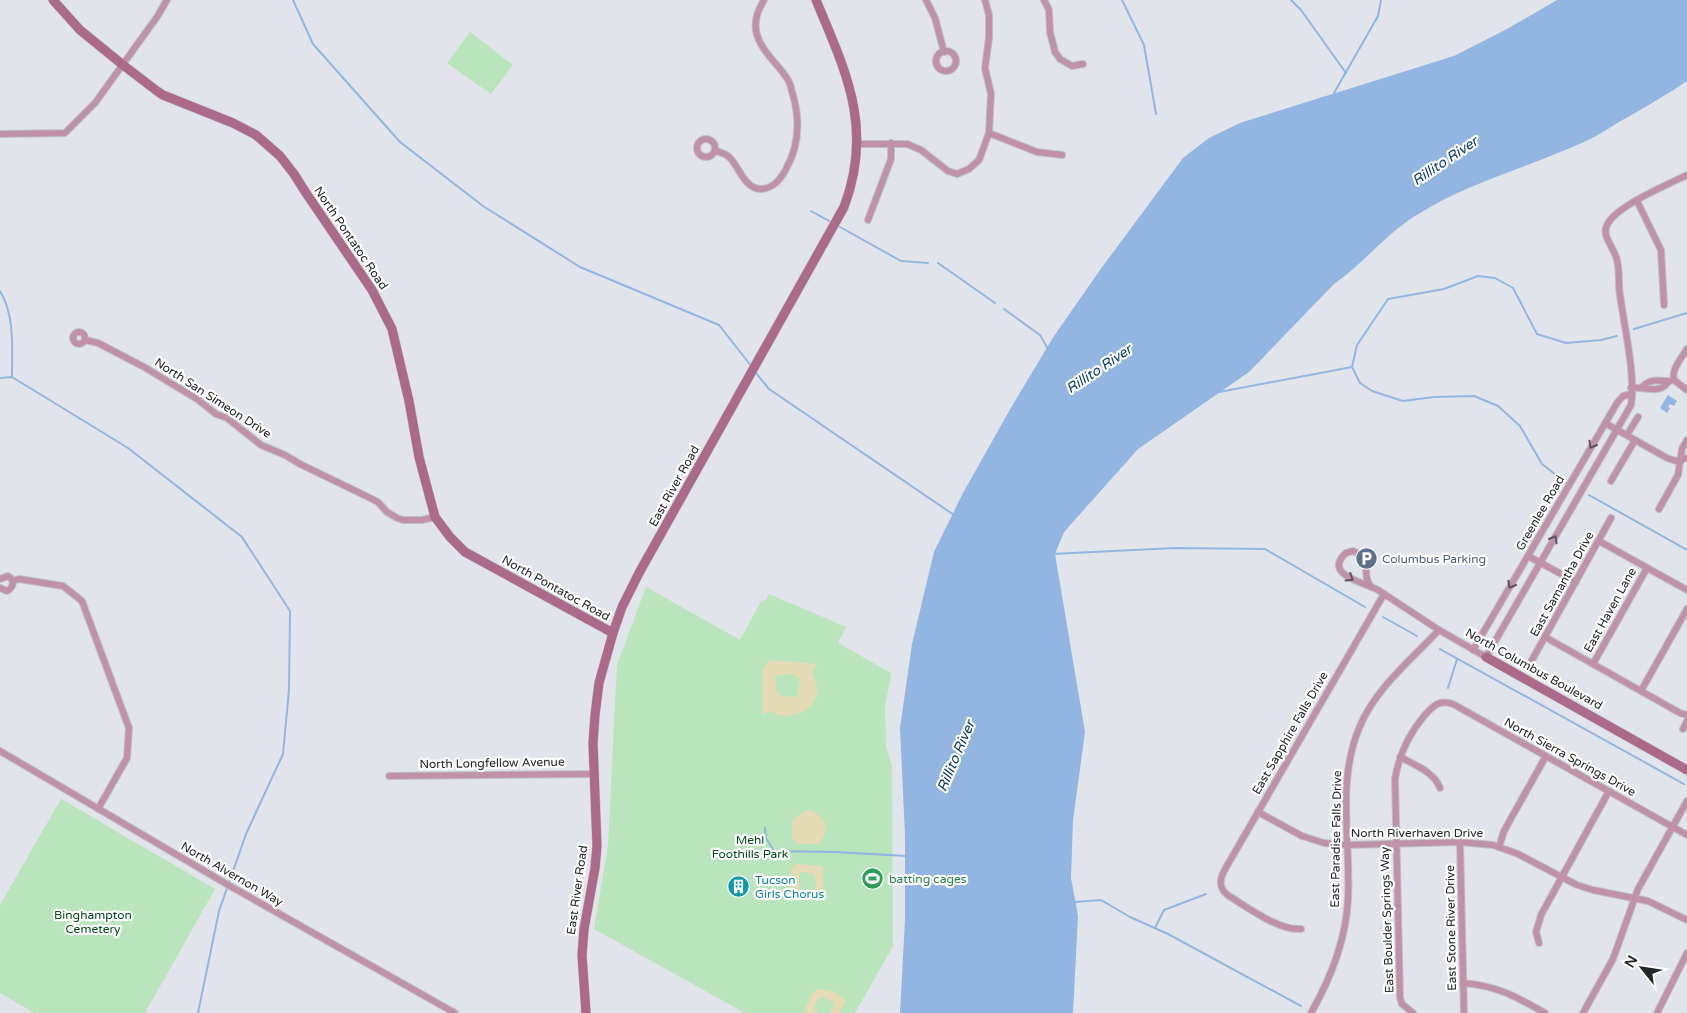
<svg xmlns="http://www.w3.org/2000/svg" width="1687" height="1013" font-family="'Varela Round',sans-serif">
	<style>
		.green { fill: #b9e4bc }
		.sand { fill: #e4dab5; fill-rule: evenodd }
		.water { fill: #92b5e1 }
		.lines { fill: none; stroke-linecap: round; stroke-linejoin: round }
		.stream { stroke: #92b5e1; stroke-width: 2 }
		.street-casing { stroke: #bfc2c7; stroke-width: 8 }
		.secondary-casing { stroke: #bfc2c7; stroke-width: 10 }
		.street { stroke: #c092a7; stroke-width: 6 }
		.secondary { stroke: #ab6a89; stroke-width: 9 }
		.oneway { stroke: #63515b }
		.labels { text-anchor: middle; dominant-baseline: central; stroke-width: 4.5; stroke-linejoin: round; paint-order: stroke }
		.street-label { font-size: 12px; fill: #252628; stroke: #fff }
		.service-label { font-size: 12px; fill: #4e5e75; stroke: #fff; text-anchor: start }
		.park-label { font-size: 12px; fill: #024a17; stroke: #fff }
		.leisure-label { font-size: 12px; fill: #27864d; stroke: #fff; text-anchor: start }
		.culture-label { font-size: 12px; fill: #0d838f; stroke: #fff; text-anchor: start }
		.water-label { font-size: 14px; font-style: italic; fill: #093c71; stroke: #fff }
	</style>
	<rect width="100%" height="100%" fill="#e1e4ea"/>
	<g class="green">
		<path d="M470 32 513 65 491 94 447 63Z"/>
		<path d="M646 587 740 640 762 600 765 601 769 594 846 627 838 643 891 673 885 708 886 746 892 767 893 946 855 1013H745L594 929 608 845 617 665Z"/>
		<path d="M61 799 215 889 145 1013H34L0 993V905Z"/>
	</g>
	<g class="sand">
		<path d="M770 660 817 664 812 672C815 679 819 687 817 695 811 713 786 722 770 711L762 715 763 668ZM794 674 800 680 797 696 795 697 781 696 776 691V677L779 675Z"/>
		<path d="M810 810C828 818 830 830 819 844H797L792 838V820L803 812Z"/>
		<path d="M796 864 822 866C823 877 828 900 810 900 804 901 795 897 789 896L791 868ZM802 872 812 873C815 879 819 886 813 892L799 890V874Z"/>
		<path d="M819 989 833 991 846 1001 839 1013H830L834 1005 833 1002 823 997C816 998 816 1005 814 1010L819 1013H803L813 992Z"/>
	</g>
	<g class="water">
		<path d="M1557 0H1687V81C1665 96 1642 109 1619 122 1608 129 1597 136 1586 141 1530 167 1468 182 1415 216 1385 235 1363 264 1334 284L1249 372 1138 449 1064 532 1055 554 1085 732 1073 820 1071 878 1078 916 1073 1013H900L905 920V835L900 728 912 644 934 552 963 493 1012 406 1054 336 1100 270 1183 158 1209 138 1240 123 1454 56 1507 29Z"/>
		<path d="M1668 395 1677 401 1674 406 1670 404 1668 407 1670 408 1667 413 1660 408Z"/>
	</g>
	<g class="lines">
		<g class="stream">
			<path d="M293 0 313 44 400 142 483 206 580 267 719 325 752 367"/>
			<path d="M1122 0 1144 45 1156 114"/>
			<path d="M1291 0 1301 10 1346 73"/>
			<path d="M1334 93 1378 16 1381 0"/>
			<path d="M811 211 829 221"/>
			<path d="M840 227 901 261 928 263"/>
			<path d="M938 263 995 303"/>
			<path d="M0 291C15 315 12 349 12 376"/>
			<path d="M1004 309 1040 335 1048 349"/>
			<path d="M1634 329 1687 313"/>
			<path d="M756 373 769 389 954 515"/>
			<path d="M0 378 12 377 128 448 242 537 290 611 289 690 283 754 246 834 219 911 198 1013"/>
			<path d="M1214 393 1352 367"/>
			<path d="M1565 482 1542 464 1520 426 1498 406 1474 396 1434 397 1403 401 1372 391 1360 383 1352 367 1357 345 1388 299 1444 289 1478 276 1495 278 1513 288 1537 334 1566 343 1601 340 1617 336"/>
			<path d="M1589 495 1687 550"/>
			<path d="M1052 554 1175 548 1265 549 1365 607"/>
			<path d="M1383 617 1417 636"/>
			<path d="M1440 649 1684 784"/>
			<path d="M1448 688 1457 659"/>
			<path d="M765 828 766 838 774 851 836 852 906 856"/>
			<path d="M1075 902 1101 900 1130 917 1168 934 1301 1006"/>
			<path d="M1155 928 1164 910 1206 894"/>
		</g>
		<defs>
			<g id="street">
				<path d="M926 0 935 18 944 52"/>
				<path d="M1044 0 1049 10 1050 32 1055 52 1060 59 1072 66 1083 64"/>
				<circle cx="946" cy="61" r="10"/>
				<path d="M989 133 1037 152 1062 155"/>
				<path d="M0 134 65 133 95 103 157 17 167 0"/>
				<circle cx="706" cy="148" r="9"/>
				<path d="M858 144H907L921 150 948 171 957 174 969 169 979 160 989 133 991 94 985 68 989 38V15L985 0"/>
				<path d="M715 151C720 152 725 153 729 157 739 166 744 188 760 189 773 189 781 179 786 169 799 146 800 120 793 95 791 90 791 84 788 80 780 66 765 55 759 40 752 26 756 13 764 0"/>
				<path d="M1637 201 1661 250 1664 305"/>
				<path d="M868 220 891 159V143"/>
				<circle cx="79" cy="338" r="6"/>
				<path d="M85 340 98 343 144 367 197 399 216 414 227 418 261 445 285 455 300 464 366 496 378 502 387 512 397 518 403 520H422L435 517"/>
				<path d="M1674 380C1671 369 1682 358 1687 349"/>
				<path d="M1642 387C1654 375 1663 384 1674 380L1687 390"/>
				<path d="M1631 388C1644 386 1660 395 1668 382"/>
				<path d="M1605 423 1667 458 1676 461 1687 458"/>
				<path d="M1627 435 1638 417"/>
				<path d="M1611 481 1635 440"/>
				<path d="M1659 509 1678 475 1682 449 1687 440"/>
				<path d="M1599 541 1687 590"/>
				<path d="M1528 556 1576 582"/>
				<path d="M0 579 8 576C15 580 14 587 7 591L0 588"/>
				<path d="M13 581 19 579 63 586 82 601 129 728 127 758 98 809"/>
				<path d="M1371 587C1362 575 1370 567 1363 556L1353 551 1346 553C1322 575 1366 583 1378 590L1439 630 1486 657 1631 405C1636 376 1624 326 1620 295 1618 284 1620 271 1617 260 1615 249 1601 236 1607 225 1616 206 1667 185 1687 175"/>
				<path d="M1545 637 1680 713 1687 715"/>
				<path d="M1473 650 1617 403 1623 396 1631 394"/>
				<path d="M1532 660 1611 518"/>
				<path d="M1593 664 1647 568"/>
				<path d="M1641 691 1687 609"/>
				<path d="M1683 729 1687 721"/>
				<path d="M0 751 230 886 455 1013"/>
				<path d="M1400 757C1415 765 1434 772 1440 788"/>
				<path d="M389 776 595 774"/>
				<path d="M1258 812 1302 836 1324 843 1348 845 1460 842 1493 845 1518 854 1577 885 1593 890 1648 901 1687 920"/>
				<path d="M1460 842 1464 1013"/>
				<path d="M1499 847 1504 831 1546 756"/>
				<path d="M1301 929C1279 931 1247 907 1229 896 1219 889 1219 881 1224 871L1384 594"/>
				<path d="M1539 943 1536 932 1541 915 1609 791"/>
				<path d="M1463 983C1498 986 1515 996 1545 1013"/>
				<path d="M1311 1013C1331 978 1346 940 1348 899 1351 841 1336 781 1360 726 1376 688 1411 660 1439 630"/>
				<path d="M1413 1013 1402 1004 1400 998 1395 779C1399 755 1408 735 1424 716 1433 706 1439 699 1453 704L1687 835"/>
				<path d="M1583 1013 1613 959 1638 889 1687 801"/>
				<path d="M1657 1013 1687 953"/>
			</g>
			<g id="secondary">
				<path d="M53 0 80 30 123 65 157 91 163 95 233 123 256 135 280 156 294 174 306 193 372 290 392 329 409 401 419 457 435 517 450 537 465 552 613 633"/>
				<path d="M1486 657 1687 770"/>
				<path d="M586 1013 582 955 584 929 595 868 597 846 593 743 595 715 599 683 613 633 622 607 639 573 844 207C874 128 846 72 816 0"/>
			</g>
		</defs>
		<use href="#street" class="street-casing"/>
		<use href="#secondary" class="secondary-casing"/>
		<use href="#street" class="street"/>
		<use href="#secondary" class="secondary"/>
	</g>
	<defs><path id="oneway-chevron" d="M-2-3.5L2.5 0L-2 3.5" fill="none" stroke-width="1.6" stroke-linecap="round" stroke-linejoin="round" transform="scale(1.25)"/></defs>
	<g class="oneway">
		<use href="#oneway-chevron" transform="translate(1592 445) rotate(120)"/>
		<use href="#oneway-chevron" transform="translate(1554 539) rotate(-60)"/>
		<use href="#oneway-chevron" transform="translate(1350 578) rotate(32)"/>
		<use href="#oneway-chevron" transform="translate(1511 585) rotate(120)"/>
	</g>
	<defs>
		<symbol id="parking-disc" viewBox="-11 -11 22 22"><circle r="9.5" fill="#5c6f8a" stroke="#fff"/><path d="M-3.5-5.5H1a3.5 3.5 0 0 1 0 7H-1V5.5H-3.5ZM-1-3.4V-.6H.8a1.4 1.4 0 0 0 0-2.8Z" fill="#fff"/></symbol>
		<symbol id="stadium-disc" viewBox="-11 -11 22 22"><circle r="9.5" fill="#2e9e5b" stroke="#fff"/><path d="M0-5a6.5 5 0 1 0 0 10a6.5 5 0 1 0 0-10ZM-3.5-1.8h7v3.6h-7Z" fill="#fff"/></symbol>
		<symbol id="building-disc" viewBox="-11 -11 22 22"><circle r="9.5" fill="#0f9aa8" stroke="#fff"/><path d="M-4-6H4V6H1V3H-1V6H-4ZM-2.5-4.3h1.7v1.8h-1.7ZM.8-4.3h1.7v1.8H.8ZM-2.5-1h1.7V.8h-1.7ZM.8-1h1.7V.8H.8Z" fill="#fff"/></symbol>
	</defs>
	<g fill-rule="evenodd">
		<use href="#parking-disc" x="1354" y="546" width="25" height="25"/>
		<use href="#stadium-disc" x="860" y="866" width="25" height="25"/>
		<use href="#building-disc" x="726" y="874" width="25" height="25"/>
	</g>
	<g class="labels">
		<g class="street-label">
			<text transform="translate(351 238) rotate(56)">North Pontatoc Road</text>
			<text transform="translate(213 398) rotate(33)">North San Simeon Drive</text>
			<text transform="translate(674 486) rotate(-61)">East River Road</text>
			<text transform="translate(1540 513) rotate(-60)">Greenlee Road</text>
			<text transform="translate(1562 584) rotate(-61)">East Samantha Drive</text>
			<text transform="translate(556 588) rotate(29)">North Pontatoc Road</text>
			<text transform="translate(1610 610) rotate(-61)">East Haven Lane</text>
			<text transform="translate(1534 669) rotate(29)">North Columbus Boulevard</text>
			<text transform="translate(1290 733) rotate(-60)">East Sapphire Falls Drive</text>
			<text transform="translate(1570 757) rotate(29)">North Sierra Springs Drive</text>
			<text transform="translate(492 763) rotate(-1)">North Longfellow Avenue</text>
			<text x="1417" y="833">North Riverhaven Drive</text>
			<text transform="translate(1336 839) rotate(-89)">East Paradise Falls Drive</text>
			<text transform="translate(232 874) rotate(30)">North Alvernon Way</text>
			<text transform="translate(577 890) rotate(-82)">East River Road</text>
			<text transform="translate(1387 920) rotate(-92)">East Boulder Springs Way</text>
			<text transform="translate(1451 928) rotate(-91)">East Stone River Drive</text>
		</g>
		<g class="service-label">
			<text x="1382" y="559">Columbus Parking</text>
		</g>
		<g class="park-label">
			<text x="750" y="840">Mehl<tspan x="750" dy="14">Foothills Park</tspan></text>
			<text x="93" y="915">Binghampton<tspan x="93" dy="14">Cemetery</tspan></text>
		</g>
		<g class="leisure-label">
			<text x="889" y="879">batting cages</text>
		</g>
		<g class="culture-label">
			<text x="755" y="880">Tucson<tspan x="755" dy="14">Girls Chorus</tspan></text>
		</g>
		<g class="water-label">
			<text transform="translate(1445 161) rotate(-34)">Rillito River</text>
			<text transform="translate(1099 369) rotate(-34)">Rillito River</text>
			<text transform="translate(956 756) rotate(-67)">Rillito River</text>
		</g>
	</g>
	<g transform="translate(1642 968) rotate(300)" stroke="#ffffff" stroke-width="4" paint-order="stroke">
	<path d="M0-4L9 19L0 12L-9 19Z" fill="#252628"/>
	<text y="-8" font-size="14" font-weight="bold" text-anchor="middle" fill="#252628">N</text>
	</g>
</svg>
